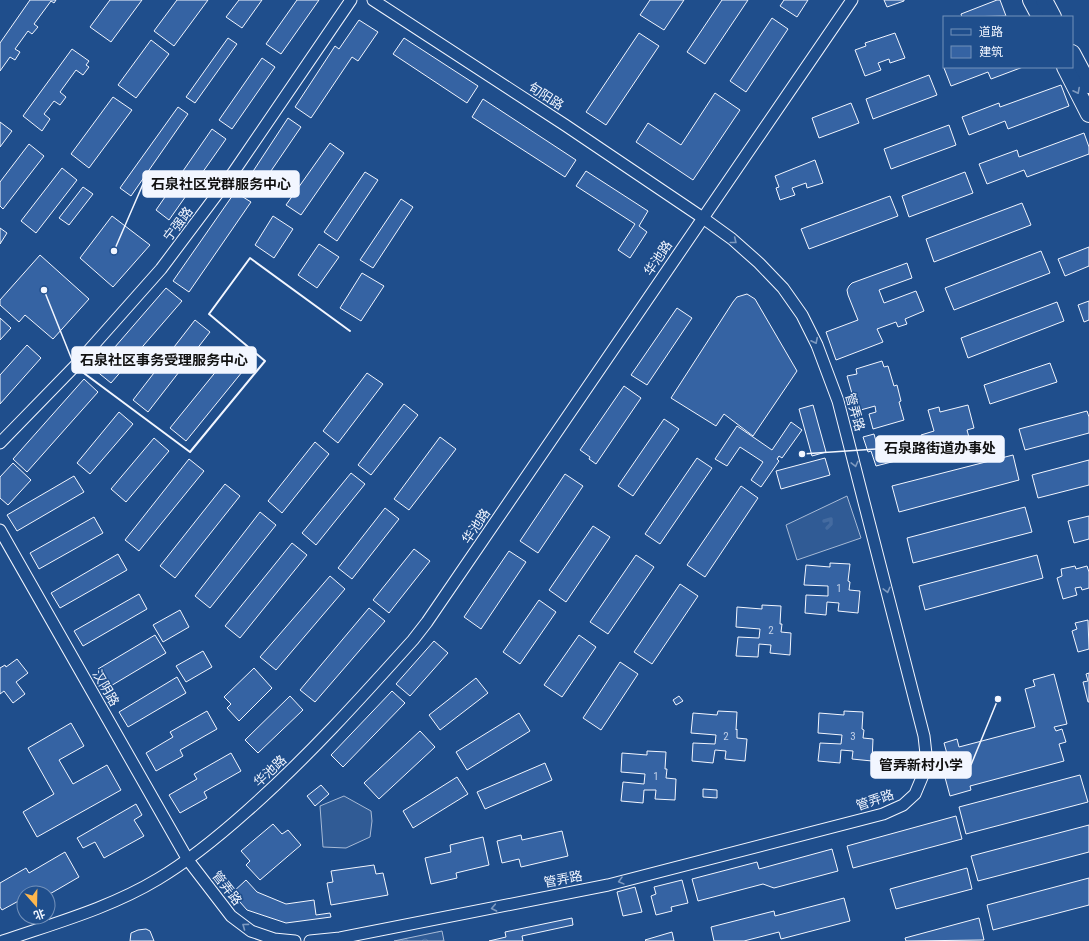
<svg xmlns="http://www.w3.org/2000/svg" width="1089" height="941" font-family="'Roboto Condensed','Noto Sans SC',sans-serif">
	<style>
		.forest { fill: url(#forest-crowns); stroke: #a8bbd7 }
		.built { fill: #305b95; stroke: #a8bbd7 }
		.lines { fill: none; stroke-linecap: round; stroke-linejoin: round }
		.stream { stroke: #446ba0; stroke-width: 3.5 }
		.building { fill: #3563a3; stroke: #f2f6ff }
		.street-casing { stroke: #f2f6ff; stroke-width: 13 }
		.secondary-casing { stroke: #f2f6ff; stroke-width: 18 }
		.street { stroke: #1f4e8c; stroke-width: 11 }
		.secondary { stroke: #1f4e8c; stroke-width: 16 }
		.wall { stroke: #f2f6ff; stroke-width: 2 }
		.oneway { stroke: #7e9ac0 }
		.labels { text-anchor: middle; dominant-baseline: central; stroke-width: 3; stroke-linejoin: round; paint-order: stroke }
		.number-label { font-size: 11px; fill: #c3d1e8 }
		.street-label { font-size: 13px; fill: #f2f6ff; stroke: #1f4e8c }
		.leader { fill: none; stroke: #f2f6ff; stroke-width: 1.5 }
		.callout-dot { fill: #f2f6ff; stroke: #1f4e8c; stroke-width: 1.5 }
		.callout { fill: #f2f6ff; stroke: #f2f6ff; stroke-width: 1.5 }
		.callout-label { font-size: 14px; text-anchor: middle; font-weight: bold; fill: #111 }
	</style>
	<defs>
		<pattern id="forest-crowns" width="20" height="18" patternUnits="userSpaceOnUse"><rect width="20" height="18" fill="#305b95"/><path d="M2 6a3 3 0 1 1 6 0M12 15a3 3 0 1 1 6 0" fill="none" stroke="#4e73a5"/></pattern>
	</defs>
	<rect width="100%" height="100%" fill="#1f4e8c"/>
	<path class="forest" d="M442 931 444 941H394Z"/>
	<g class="built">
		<path d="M847 496 861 538 797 560 786 525Z"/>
		<path d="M344 796 371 811 372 821 370 837 346 848 323 847 320 806Z"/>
	</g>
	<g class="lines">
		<path class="stream" d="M824 521 831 519V524L827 528"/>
	</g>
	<g class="building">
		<path d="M30 0H56L54 3 51 1 34 24 38 27 32 34 28 31 15 49 20 52 15 60 10 57 0 71V43Z"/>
		<path d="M110 0H142L111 42 90 27Z"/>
		<path d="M177 0H208L174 46 154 31Z"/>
		<path d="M239 0H262L242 28 226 17Z"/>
		<path d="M297 0H319L281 54 266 44Z"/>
		<path d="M650 0H684L664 30 640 15Z"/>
		<path d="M722 0H748L705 64 687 52Z"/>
		<path d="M784 0H808L797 17 780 6Z"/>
		<path d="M884 0H904V1L887 7Z"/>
		<path d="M997 0H1000L1006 16 962 17 961 14Z"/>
		<path d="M772 18 788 29 746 92 730 81Z"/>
		<path d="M359 20 378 32 358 61 352 57 311 118 295 107 335 46 339 49Z"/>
		<path d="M639 33 659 46 606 125 586 112Z"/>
		<path d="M895 33 905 58 890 63 889 59 878 63 881 70 865 76 855 50 866 46 865 43Z"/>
		<path d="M228 38 237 44 195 103 186 97Z"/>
		<path d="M404 38 478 86 467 103 393 54Z"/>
		<path d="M151 40 169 54 136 98 118 85Z"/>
		<path d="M72 49 89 61 86 65 89 67 83 75 76 70 60 92 66 97 60 105 54 101 44 114 50 119 42 131 23 116Z"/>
		<path d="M262 58 275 67 232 129 219 120Z"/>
		<path d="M947 67H1023L991 79 988 72 951 86 944 68Z"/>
		<path d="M929 75 937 95 873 119 866 99Z"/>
		<path d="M1061 85 1069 106 1008 129 1005 121 969 135 962 117 999 103 1000 107Z"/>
		<path d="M715 93 740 110 693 180 636 142 648 123 681 145Z"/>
		<path d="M113 97 132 110 89 168 71 154Z"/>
		<path d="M483 99 576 160 565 177 472 117Z"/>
		<path d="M851 103 859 123 819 138 812 118Z"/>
		<path d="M178 107 188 114 131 196 120 188Z"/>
		<path d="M288 118 301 127 260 187 248 179Z"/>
		<path d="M0 122 12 131 0 147Z"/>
		<path d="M949 125 956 145 891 169 884 149Z"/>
		<path d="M212 129 226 139 169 220 156 210Z"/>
		<path d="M1084 133 1089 147V154L1027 177 1024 170 987 184 979 164 1017 150 1019 157Z"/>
		<path d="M330 143 344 153 301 215 286 205Z"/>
		<path d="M29 144 44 156 3 209 0 206V182Z"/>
		<path d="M815 160 823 183 807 188 806 183 792 188 795 195 780 200 776 188 779 187 775 176Z"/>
		<path d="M62 168 77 180 36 233 21 221Z"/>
		<path d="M586 171 648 211 639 226 647 232 630 258 618 250 635 224 576 186Z"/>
		<path d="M365 172 378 180 337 241 324 232Z"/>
		<path d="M965 172 973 193 909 217 902 196Z"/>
		<path d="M83 187 93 194 69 225 59 218Z"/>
		<path d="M235 192 251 202 189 292 173 281Z"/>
		<path d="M890 196 898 216 809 249 801 229Z"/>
		<path d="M401 199 413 207 373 268 360 260Z"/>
		<path d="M1022 203 1031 225 934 262 926 239Z"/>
		<path d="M112 216 150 245 113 287 80 258Z"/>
		<path d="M273 216 293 229 274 258 255 245Z"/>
		<path d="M0 228 7 233 0 244Z"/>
		<path d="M319 244 339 257 317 288 298 275Z"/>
		<path d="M1089 247V266L1065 276 1058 259Z"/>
		<path d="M1041 251 1050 273 954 310 945 288Z"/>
		<path d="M40 255 89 299 53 339 25 315 19 322 0 305V300Z"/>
		<path d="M907 263 912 278 879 290 884 303 916 291 924 311 905 319 907 324 898 327 896 322 877 329 883 342 836 360 826 332 858 320 848 295 847 290 849 286 852 283Z"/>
		<path d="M362 273 384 286 361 321 340 308Z"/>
		<path d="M166 288 182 301 111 383 95 370Z"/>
		<path d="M747 294 755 299 797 371 753 436 724 414 716 426 671 398 733 302 737 297Z"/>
		<path d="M1089 301V320L1084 322 1078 305Z"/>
		<path d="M1057 302 1064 321 968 358 961 338Z"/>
		<path d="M677 308 692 318 647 385 631 375Z"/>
		<path d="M0 318 11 328 0 340Z"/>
		<path d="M195 320 210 332 148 412 133 400Z"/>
		<path d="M27 345 41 358 0 404V375Z"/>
		<path d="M235 348 251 361 186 441 170 428Z"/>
		<path d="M882 361 884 367 888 366 894 386 897 385 901 401 899 402 904 420 873 429 869 414 876 412 875 406 857 411 847 376 857 374 856 369Z"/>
		<path d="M1050 363 1057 382 990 404 984 385Z"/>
		<path d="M367 373 383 384 338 443 323 431Z"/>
		<path d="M84 379 98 392 27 472 13 459Z"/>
		<path d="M624 386 641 398 596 464 589 459 590 457 580 450Z"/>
		<path d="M404 404 418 415 371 475 358 465Z"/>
		<path d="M813 405 826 452 812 456 799 409Z"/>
		<path d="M968 405 974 428 967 430 970 441 944 447 943 444 925 449 921 435 934 431 928 410 939 407 940 412Z"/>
		<path d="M1087 411 1089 417V433L1025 450 1019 429Z"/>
		<path d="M119 412 133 424 90 474 77 463Z"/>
		<path d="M664 419 679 429 633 496 618 486Z"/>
		<path d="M791 422 802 430 782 458 779 456 777 459 779 461 761 487 751 480 763 462 740 447 727 466 715 459 737 426 772 450Z"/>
		<path d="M874 434 877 445 905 438 911 457 876 466 871 451 868 452 863 437Z"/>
		<path d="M440 437 456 449 409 510 394 499Z"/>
		<path d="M154 438 169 451 126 502 111 489Z"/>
		<path d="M315 442 329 454 282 513 268 501Z"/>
		<path d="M1013 455 1019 480 899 512 892 486Z"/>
		<path d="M697 458 712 468 660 544 645 534Z"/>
		<path d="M825 458 830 475 781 489 776 471Z"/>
		<path d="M189 459 204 471 139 551 125 540Z"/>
		<path d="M1089 460V485L1038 498 1032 475Z"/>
		<path d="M13 463 31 480 8 505 0 498V477Z"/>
		<path d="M351 473 365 484 316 545 302 533Z"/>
		<path d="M565 474 583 486 538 553 520 541Z"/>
		<path d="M74 476 84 492 17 531 7 515Z"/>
		<path d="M225 484 240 496 175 578 160 566Z"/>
		<path d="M741 486 758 498 705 577 687 565Z"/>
		<path d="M1025 507 1032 532 913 563 907 538Z"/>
		<path d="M385 508 399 519 352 579 338 568Z"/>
		<path d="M260 512 276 525 210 608 195 596Z"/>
		<path d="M1089 516V539L1074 543 1068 521Z"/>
		<path d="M94 517 103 533 39 569 30 553Z"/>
		<path d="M593 526 610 537 566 602 549 590Z"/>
		<path d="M292 543 307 555 240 638 225 626Z"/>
		<path d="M414 549 430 561 389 613 373 600Z"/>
		<path d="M509 551 526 562 481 629 464 617Z"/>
		<path d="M118 554 127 570 60 608 51 593Z"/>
		<path d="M636 555 654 567 608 634 590 622Z"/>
		<path d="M1037 555 1043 578 925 610 919 586Z"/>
		<path d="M830 563 850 564 848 581 850 582 849 590 860 591 858 613 838 611 839 603 827 602 826 615 805 613 806 595 828 596V586L804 585 806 565 830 567Z"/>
		<path d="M1075 566 1076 569 1087 566 1089 572V588L1082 590 1081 587 1075 588 1077 595 1063 599 1057 578 1062 576 1061 569Z"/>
		<path d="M330 576 345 589 276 670 260 657Z"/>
		<path d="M680 584 698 596 652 664 634 652Z"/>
		<path d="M139 594 147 609 83 646 74 631Z"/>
		<path d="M539 600 556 612 520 664 503 652Z"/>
		<path d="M762 605 781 606 780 624H782L781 632 791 633 790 655 770 653 771 645 759 644 758 657 736 656 738 637 759 638 760 629 736 627 737 607 762 609Z"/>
		<path d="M369 608 385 621 315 702 300 690Z"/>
		<path d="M180 610 189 627 163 642 153 625Z"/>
		<path d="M1088 620 1089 649 1078 652 1072 631 1077 629 1075 623Z"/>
		<path d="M155 635 166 653 109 687 98 669Z"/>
		<path d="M579 635 596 647 562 697 544 685Z"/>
		<path d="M434 641 448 653 410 696 396 684Z"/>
		<path d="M203 651 212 667 186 682 176 666Z"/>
		<path d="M17 659 28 673 16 682 25 694 13 703 4 691 0 694V668L5 665 6 667Z"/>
		<path d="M620 662 638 674 601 730 583 718Z"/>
		<path d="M254 668 272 688 239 721 227 708 231 704 224 697Z"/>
		<path d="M1089 673V702H1088L1083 682 1088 681 1086 674Z"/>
		<path d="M1054 674 1067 724 1054 727 1056 731 1062 729 1066 742 1059 744 1064 761 970 786 971 790 950 796 943 770 951 768 944 743 957 739 959 747 1035 727 1025 689 1035 686 1033 680Z"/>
		<path d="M177 677 186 693 128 727 119 712Z"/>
		<path d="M476 678 488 693 440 730 429 715Z"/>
		<path d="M392 691 405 703 343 767 331 755Z"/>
		<path d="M290 696 303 710 258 753 245 740Z"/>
		<path d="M679 696 683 701 676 705 673 700Z"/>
		<path d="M207 711 217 729 180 750 183 756 156 771 146 753 173 737 170 732Z"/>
		<path d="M718 711 737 712 736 730 737 729V738L747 739 745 761 725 759 726 751 715 750 713 763 692 761 693 743 715 744 716 735 691 733 693 713 717 715Z"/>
		<path d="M844 711 863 712 862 729 864 730 863 738 873 739 872 761 852 759 853 751 841 750 840 763 818 761 820 743 841 744 842 735 818 733 819 713 844 715Z"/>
		<path d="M519 713 530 731 467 770 456 752Z"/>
		<path d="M71 723 84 746 59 760 73 784 107 765 121 790 37 837 23 812 54 794 28 748Z"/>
		<path d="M420 731 435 747 379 799 364 783Z"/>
		<path d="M647 751 666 752 665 769H667L666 778 676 779 675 800 655 799 656 790H644L643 803 621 801 623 782 644 784 645 774 621 772 622 753 647 755Z"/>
		<path d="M231 753 241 771 204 792 207 798 180 813 169 795 197 779 194 774Z"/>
		<path d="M545 763 552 780 485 809 477 792Z"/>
		<path d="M1080 775 1088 802 966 834 959 807Z"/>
		<path d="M457 777 468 794 413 828 403 811Z"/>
		<path d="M321 785 329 794 315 806 307 796Z"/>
		<path d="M703 789 717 790V798L703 797Z"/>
		<path d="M136 804 142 815 134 820 144 836 104 858 95 842 83 848 77 838Z"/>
		<path d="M956 816 962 839 853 868 847 846Z"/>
		<path d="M273 824 282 834 288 830 301 845 260 880 246 865 250 861 241 851Z"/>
		<path d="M1089 825V852L978 881 971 856Z"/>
		<path d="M562 831 568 856 521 867 519 859 502 863 497 841 521 835 522 840Z"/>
		<path d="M483 837 489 865 456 873 457 878 431 884 425 858 451 852 450 845Z"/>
		<path d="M832 849 838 871 774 888 763 884 698 901 692 879 757 862 759 869Z"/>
		<path d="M65 852 79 877 48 895V893H41L39 889 32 893H24V898L2 910 0 907V883L26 868 29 873Z"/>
		<path d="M374 865 376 874 383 873 388 895 331 905 327 883 333 882 331 871Z"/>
		<path d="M967 868 972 889 896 909 890 889Z"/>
		<path d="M1089 878V905L993 930 987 905Z"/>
		<path d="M246 880 257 892 286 904 314 900 316 915 330 913 331 917 286 923 247 910 232 893Z"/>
		<path d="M682 880 688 903 671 907 672 911 656 915 651 896 656 894 654 887Z"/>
		<path d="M635 887 642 912 623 916 617 892Z"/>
		<path d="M844 898 850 921 781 939 779 932 744 941H714L711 927 774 911 775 916Z"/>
		<path d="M572 918 573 925 522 936 523 941H489L506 937 505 932Z"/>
		<path d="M979 918 984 940 906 941 905 938Z"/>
		<path d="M146 929 150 931 154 941H130L131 933 138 930Z"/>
		<path d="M672 932 674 941H646L645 940Z"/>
	</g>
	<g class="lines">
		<defs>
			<g id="street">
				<path d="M0 443 75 366 161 269 233 173 351 0"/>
				<path d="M0 530 188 860 231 916 251 931 274 939 295 941"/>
				<path d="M3 941C55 923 110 908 158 879 190 860 219 836 247 811 307 758 360 699 413 640L427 622 852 0"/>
				<path d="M310 941 340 938 608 885 883 814 903 805 915 794 923 775 926 754 924 736 838 401 817 345 802 315 783 288 759 263 732 239 703 218 565 125 373 0"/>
			</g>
			<g id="secondary">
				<path d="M1031 0 1040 17"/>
				<path d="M1044 0 1053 17"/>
				<path d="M1072 53 1089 85"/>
				<path d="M1065 67 1089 114"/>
			</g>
		</defs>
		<use href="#street" class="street-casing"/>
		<use href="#secondary" class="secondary-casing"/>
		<use href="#street" class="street"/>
		<use href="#secondary" class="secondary"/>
		<path class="wall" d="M77 368 190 452 265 361 209 314 250 258 350 331"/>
	</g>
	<defs><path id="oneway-chevron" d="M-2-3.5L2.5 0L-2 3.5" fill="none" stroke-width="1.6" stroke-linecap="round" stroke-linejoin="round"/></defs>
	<g class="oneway">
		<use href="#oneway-chevron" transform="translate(1077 91) rotate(63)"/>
		<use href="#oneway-chevron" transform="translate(734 241) rotate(39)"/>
		<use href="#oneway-chevron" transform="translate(815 341) rotate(64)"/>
		<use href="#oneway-chevron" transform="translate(855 464) rotate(76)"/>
		<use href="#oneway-chevron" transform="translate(887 590) rotate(76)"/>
		<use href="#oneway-chevron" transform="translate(621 881) rotate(165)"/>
		<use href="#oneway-chevron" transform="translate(494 908) rotate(169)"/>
		<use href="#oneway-chevron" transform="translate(245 926) rotate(-144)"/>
	</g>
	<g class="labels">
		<g class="number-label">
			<text x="839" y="588">1</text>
			<text x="771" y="630">2</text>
			<text x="726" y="736">2</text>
			<text x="853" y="736">3</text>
			<text x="656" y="776">1</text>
		</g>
		<g class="street-label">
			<text transform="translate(546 96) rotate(33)">旬阳路</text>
			<text transform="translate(178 224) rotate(-53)">宁强路</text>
			<text transform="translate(658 258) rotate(-56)">华池路</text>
			<text transform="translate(855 412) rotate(74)">管弄路</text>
			<text transform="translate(476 526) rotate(-56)">华池路</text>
			<text transform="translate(106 688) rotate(60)">汉阴路</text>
			<text transform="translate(270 771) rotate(-43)">华池路</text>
			<text transform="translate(875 800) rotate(-19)">管弄路</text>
			<text transform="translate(563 879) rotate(-11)">管弄路</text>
			<text transform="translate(227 888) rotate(52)">管弄路</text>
		</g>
	</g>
	<path class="leader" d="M114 251L143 184M44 290L72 360M802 454L876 449M998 699L971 765"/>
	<g class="callout-dot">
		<circle cx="114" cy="251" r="4"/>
		<circle cx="44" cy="290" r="4"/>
		<circle cx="802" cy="454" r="4"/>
		<circle cx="998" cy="699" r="4"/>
	</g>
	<g class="callout">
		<rect x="143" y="171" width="156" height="26" rx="4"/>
		<rect x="72" y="347" width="184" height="26" rx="4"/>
		<rect x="876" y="436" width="128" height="26" rx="4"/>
		<rect x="871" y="752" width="100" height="26" rx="4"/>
	</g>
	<g class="callout-label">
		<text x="221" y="189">石泉社区党群服务中心</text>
		<text x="164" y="365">石泉社区事务受理服务中心</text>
		<text x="940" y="453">石泉路街道办事处</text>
		<text x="921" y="770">管弄新村小学</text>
	</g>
	<rect x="943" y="16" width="130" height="52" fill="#1f4e8c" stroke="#7391ba"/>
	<rect x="951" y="29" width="20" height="6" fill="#1f4e8c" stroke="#7391ba"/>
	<text x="979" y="36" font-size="12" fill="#f2f6ff">道路</text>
	<rect x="951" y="46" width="20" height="12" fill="#3563a3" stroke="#7391ba"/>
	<text x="979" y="56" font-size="12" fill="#f2f6ff">建筑</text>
	<g transform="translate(36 905) rotate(160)"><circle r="19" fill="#1f4e8c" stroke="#7391ba"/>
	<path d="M0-3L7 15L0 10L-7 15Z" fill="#ffb74d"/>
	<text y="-6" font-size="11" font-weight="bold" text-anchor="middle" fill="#f2f6ff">北</text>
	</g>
</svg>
